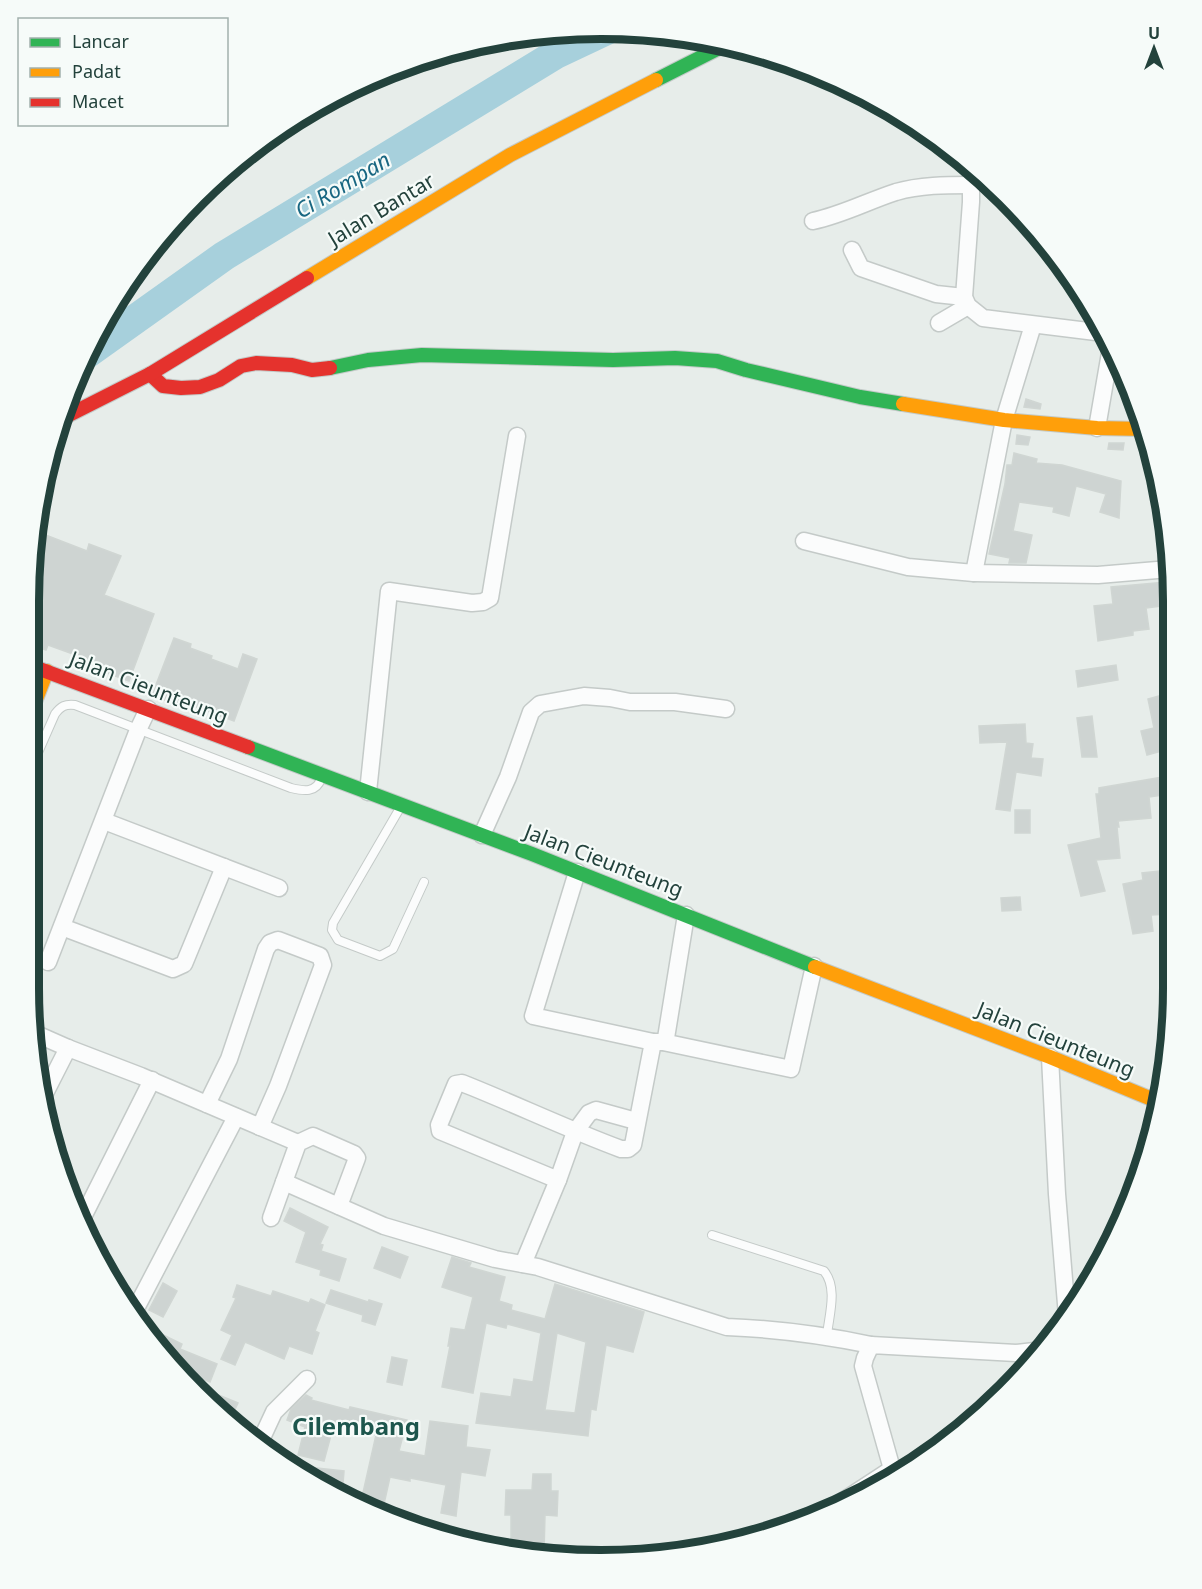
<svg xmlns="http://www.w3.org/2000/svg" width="1202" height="1589" font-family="'Noto Sans',sans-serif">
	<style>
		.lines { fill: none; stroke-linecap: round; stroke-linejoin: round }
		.river { stroke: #a7d0dc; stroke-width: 30 }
		.building { fill: #ced4d2; stroke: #d0d6d3; stroke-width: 1.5; fill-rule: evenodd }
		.lane-casing { stroke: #c4cac8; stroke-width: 10 }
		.street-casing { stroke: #c4cac8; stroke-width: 19 }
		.fast-casing { stroke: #c3cac8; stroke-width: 16 }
		.slow-casing { stroke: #c3cac8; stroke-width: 16 }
		.jam-casing { stroke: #c3cac8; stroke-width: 16 }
		.lane { stroke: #fbfcfc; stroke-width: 8 }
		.street { stroke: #fbfcfc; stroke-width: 16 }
		.fast { stroke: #30b455; stroke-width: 14 }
		.slow { stroke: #ff9f0a; stroke-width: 14 }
		.jam { stroke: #e5322d; stroke-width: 14 }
		.labels { text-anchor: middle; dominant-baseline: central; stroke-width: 4.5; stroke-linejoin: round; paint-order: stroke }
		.street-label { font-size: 21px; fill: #23423c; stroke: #f6fbf9 }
		.water-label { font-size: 22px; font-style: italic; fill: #196782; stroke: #f6fbf9 }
		.quarter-label { font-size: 24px; font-weight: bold; fill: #1d564d; stroke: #f6fbf9 }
		.rim { fill: none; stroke: #23423c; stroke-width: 8 }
	</style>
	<rect width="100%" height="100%" fill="#e7edea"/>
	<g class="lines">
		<path class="river" d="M85 355 224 256 556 54 609 29"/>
	</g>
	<g class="building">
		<path d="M1026 399 1041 404 1040 409 1024 407Z"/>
		<path d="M1017 435 1030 437 1028 445 1016 444Z"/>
		<path d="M1109 443H1124L1123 450 1108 449Z"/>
		<path d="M1014 453 1037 459 1036 463 1062 465 1121 481 1119 518 1100 512 1106 494 1076 486 1069 516 1053 512 1054 507 1019 502 1013 531 1032 535 1026 563H1009L1010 558 989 554 1005 484 1007 465H1012Z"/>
		<path d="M43 534 87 551 89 544 121 556 104 595 154 614 129 681 93 668 95 662 48 645 46 650 29 644 30 568Z"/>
		<path d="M1166 582 1169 605 1146 608 1149 629 1133 631V635L1098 641 1094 606 1113 604 1111 587Z"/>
		<path d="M174 638 191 644 190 648 212 656 211 659 238 669 243 654 257 659 234 721 194 706 192 711 152 695Z"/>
		<path d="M1116 665 1118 680 1078 687 1076 671Z"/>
		<path d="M1159 696 1169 737V749L1147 755 1141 731 1154 728 1148 699Z"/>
		<path d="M1092 716 1097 757H1082L1077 718Z"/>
		<path d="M1025 724 1026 743 1033 744 1031 758 1043 759 1041 776 1016 772 1010 811 996 809 1007 742 980 743 979 726Z"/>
		<path d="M1169 776V794L1149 797 1151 818 1118 821 1119 827H1117L1120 858 1096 860 1105 891 1081 896 1068 845 1101 838 1096 794H1099V788Z"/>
		<rect x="1015" y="810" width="15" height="23"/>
		<path d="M1169 870V914L1151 915 1153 931 1133 934 1123 884 1143 880 1142 873Z"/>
		<path d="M1020 897 1021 910 1002 911 1001 898Z"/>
		<path d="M290 1208 328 1227 320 1244 323 1245 321 1251 346 1259 339 1281 320 1275 321 1270 296 1262 306 1232 284 1221Z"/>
		<path d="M382 1247 408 1257 400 1278 374 1268Z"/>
		<path d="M452 1257 471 1263 469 1267 505 1277 499 1301 512 1305 511 1310 545 1319 555 1284 644 1312 633 1352 606 1345 596 1410 591 1409 588 1436 476 1423 481 1393 511 1397 514 1379 533 1382 541 1333 507 1324 506 1328 486 1323 473 1393 442 1387 450 1346H448L451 1328 465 1330 473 1297 442 1287ZM557 1333 586 1342 575 1413 545 1410Z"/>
		<path d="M163 1283 177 1291 163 1317 149 1310Z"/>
		<path d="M237 1285 271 1296 273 1291 309 1303 311 1299 325 1305 315 1331 319 1333 312 1354 289 1346 284 1359 245 1342 235 1365 221 1359 232 1335 221 1330 236 1298 233 1297Z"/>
		<path d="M331 1290 368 1302 369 1300 382 1304 375 1325 362 1321 363 1315 326 1303Z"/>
		<path d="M145 1326 182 1344 180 1349 217 1364 210 1382 178 1369Z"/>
		<path d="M392 1357 407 1360 402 1385 387 1382Z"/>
		<path d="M194 1385 238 1403 231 1418 196 1393 193 1388Z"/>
		<path d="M306 1395 312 1398 311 1400 349 1410 350 1407 407 1420 399 1451 425 1456 430 1421 468 1426 466 1447 490 1450 485 1476 461 1472 456 1516 441 1513 446 1485 410 1478V1481L390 1477 382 1513 360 1506 376 1435 334 1424 324 1461 298 1455 305 1427 287 1420 291 1409Z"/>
		<path d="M298 1466 344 1471 342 1497 332 1490Z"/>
		<path d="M533 1474H551V1491H558L557 1516 545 1515 544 1553 527 1552V1549H511V1515H505L506 1490H532Z"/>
	</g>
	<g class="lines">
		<defs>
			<g id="lane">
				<path d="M29 773 55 714C61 706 65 704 75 705L291 788C304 791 316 793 321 779"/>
				<path d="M400 808 333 923 332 930 338 940 380 956 393 949 424 882"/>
				<path d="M712 1235 824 1271C838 1288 829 1315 827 1335"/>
			</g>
			<g id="street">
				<path d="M971 167V202L964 297 968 306 983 318 1104 333"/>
				<path d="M813 221C842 215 868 201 896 192 920 185 946 185 971 185"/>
				<path d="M852 250 861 268 936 294 964 297"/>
				<path d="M939 323 968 306"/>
				<path d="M1033 325 1004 420 974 573 1098 575 1169 569"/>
				<path d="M1097 428 1111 347"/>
				<path d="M804 541 908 567 974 573"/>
				<path d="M368 792 389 591 472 603 483 602 490 598 517 436"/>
				<path d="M104 821 279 888"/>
				<path d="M482 835 508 777 531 712 540 704 584 696 610 698 630 702H675L726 709"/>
				<path d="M577 872 533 1016 653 1042"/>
				<path d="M62 927 173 969 184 964 224 867"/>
				<path d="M48 962 138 730 148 709"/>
				<path d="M34 1033 68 1048 141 1076 298 1143"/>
				<path d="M663 1042 791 1069 814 966"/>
				<path d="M1050 1057 1057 1194 1067 1316"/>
				<path d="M43 1097 68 1048"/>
				<path d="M207 1104 229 1059 266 949 270 943 278 940 320 956 323 965 278 1086 260 1127"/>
				<path d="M558 1180 440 1131 439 1125 456 1084 462 1083C515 1104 567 1129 621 1149H628L633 1145 653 1042H663L666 1038 686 915"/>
				<path d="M284 1182 384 1226 495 1259 538 1267 727 1327C776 1329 823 1335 871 1345"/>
				<path d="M271 1218 298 1143 313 1136 354 1154 357 1158 339 1206"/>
				<path d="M82 1219 152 1080"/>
				<path d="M523 1264 558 1180 575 1132 589 1113 596 1110 636 1121"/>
				<path d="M134 1312 236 1117"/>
				<path d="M261 1440 274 1412 307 1379"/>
				<path d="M892 1469 863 1366 865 1358 871 1345 1016 1353 1043 1350"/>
				<path d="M840 1503 892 1469 902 1472"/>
			</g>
			<g id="fast">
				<path d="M656 80 727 44"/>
				<path d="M330 368 368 360 422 355 613 360 675 358 717 361 746 370 860 397 903 404"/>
				<path d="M248 747 532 854 815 967"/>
			</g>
			<g id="slow">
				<path d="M307 278 510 155 656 80"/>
				<path d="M903 404 1004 420 1097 428 1143 429"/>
				<path d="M29 717 47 671"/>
				<path d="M815 967 1050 1057 1159 1102"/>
			</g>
			<g id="jam">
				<path d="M150 374 163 386 181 388 200 387 219 380 241 366 256 363 292 365 312 370 330 368"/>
				<path d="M61 419 150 374 307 278"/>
				<path d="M29 665 248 747"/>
			</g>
		</defs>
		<use href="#lane" class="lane-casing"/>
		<use href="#street" class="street-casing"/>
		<use href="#fast" class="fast-casing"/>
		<use href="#slow" class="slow-casing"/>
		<use href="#jam" class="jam-casing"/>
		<use href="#lane" class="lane"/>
		<use href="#street" class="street"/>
		<use href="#fast" class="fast"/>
		<use href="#slow" class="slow"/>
		<use href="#jam" class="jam"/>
	</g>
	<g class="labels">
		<g class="street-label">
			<text transform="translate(381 209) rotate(-31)">Jalan Bantar</text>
			<text transform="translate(149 687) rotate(21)">Jalan Cieunteung</text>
			<text transform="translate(604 860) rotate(21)">Jalan Cieunteung</text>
			<text transform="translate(1056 1039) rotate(22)">Jalan Cieunteung</text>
		</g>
		<g class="water-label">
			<text transform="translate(342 184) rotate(-31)">Ci Rompan</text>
		</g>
		<g class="quarter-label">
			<text x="356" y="1425">Cilembang</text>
		</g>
	</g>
	<path d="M0 0H1202V1589H0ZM601 39H601A562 562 0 0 1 1163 601V988A562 562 0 0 1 601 1550H601A562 562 0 0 1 39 988V601A562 562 0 0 1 601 39Z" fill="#f6fbf9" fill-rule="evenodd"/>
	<path class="rim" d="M601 39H601A562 562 0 0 1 1163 601V988A562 562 0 0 1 601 1550H601A562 562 0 0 1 39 988V601A562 562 0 0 1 601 39Z"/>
	<rect x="18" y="18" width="210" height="108" fill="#f6fbf9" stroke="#a2b1ad" stroke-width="1.5"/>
	<rect x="30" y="38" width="30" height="9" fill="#30b455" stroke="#a2b1ad" stroke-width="1.5"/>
	<text x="72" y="48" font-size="18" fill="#23423c">Lancar</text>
	<rect x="30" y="68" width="30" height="9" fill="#ff9f0a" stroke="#a2b1ad" stroke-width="1.5"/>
	<text x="72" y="78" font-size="18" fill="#23423c">Padat</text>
	<rect x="30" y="98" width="30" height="9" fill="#e5322d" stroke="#a2b1ad" stroke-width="1.5"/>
	<text x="72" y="108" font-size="18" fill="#23423c">Macet</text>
	<g transform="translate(1154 48)" stroke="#f6fbf9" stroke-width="4.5" paint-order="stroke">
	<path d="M0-4.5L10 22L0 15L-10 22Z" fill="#23423c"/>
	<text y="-9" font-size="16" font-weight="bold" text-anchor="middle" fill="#23423c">U</text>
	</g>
</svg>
